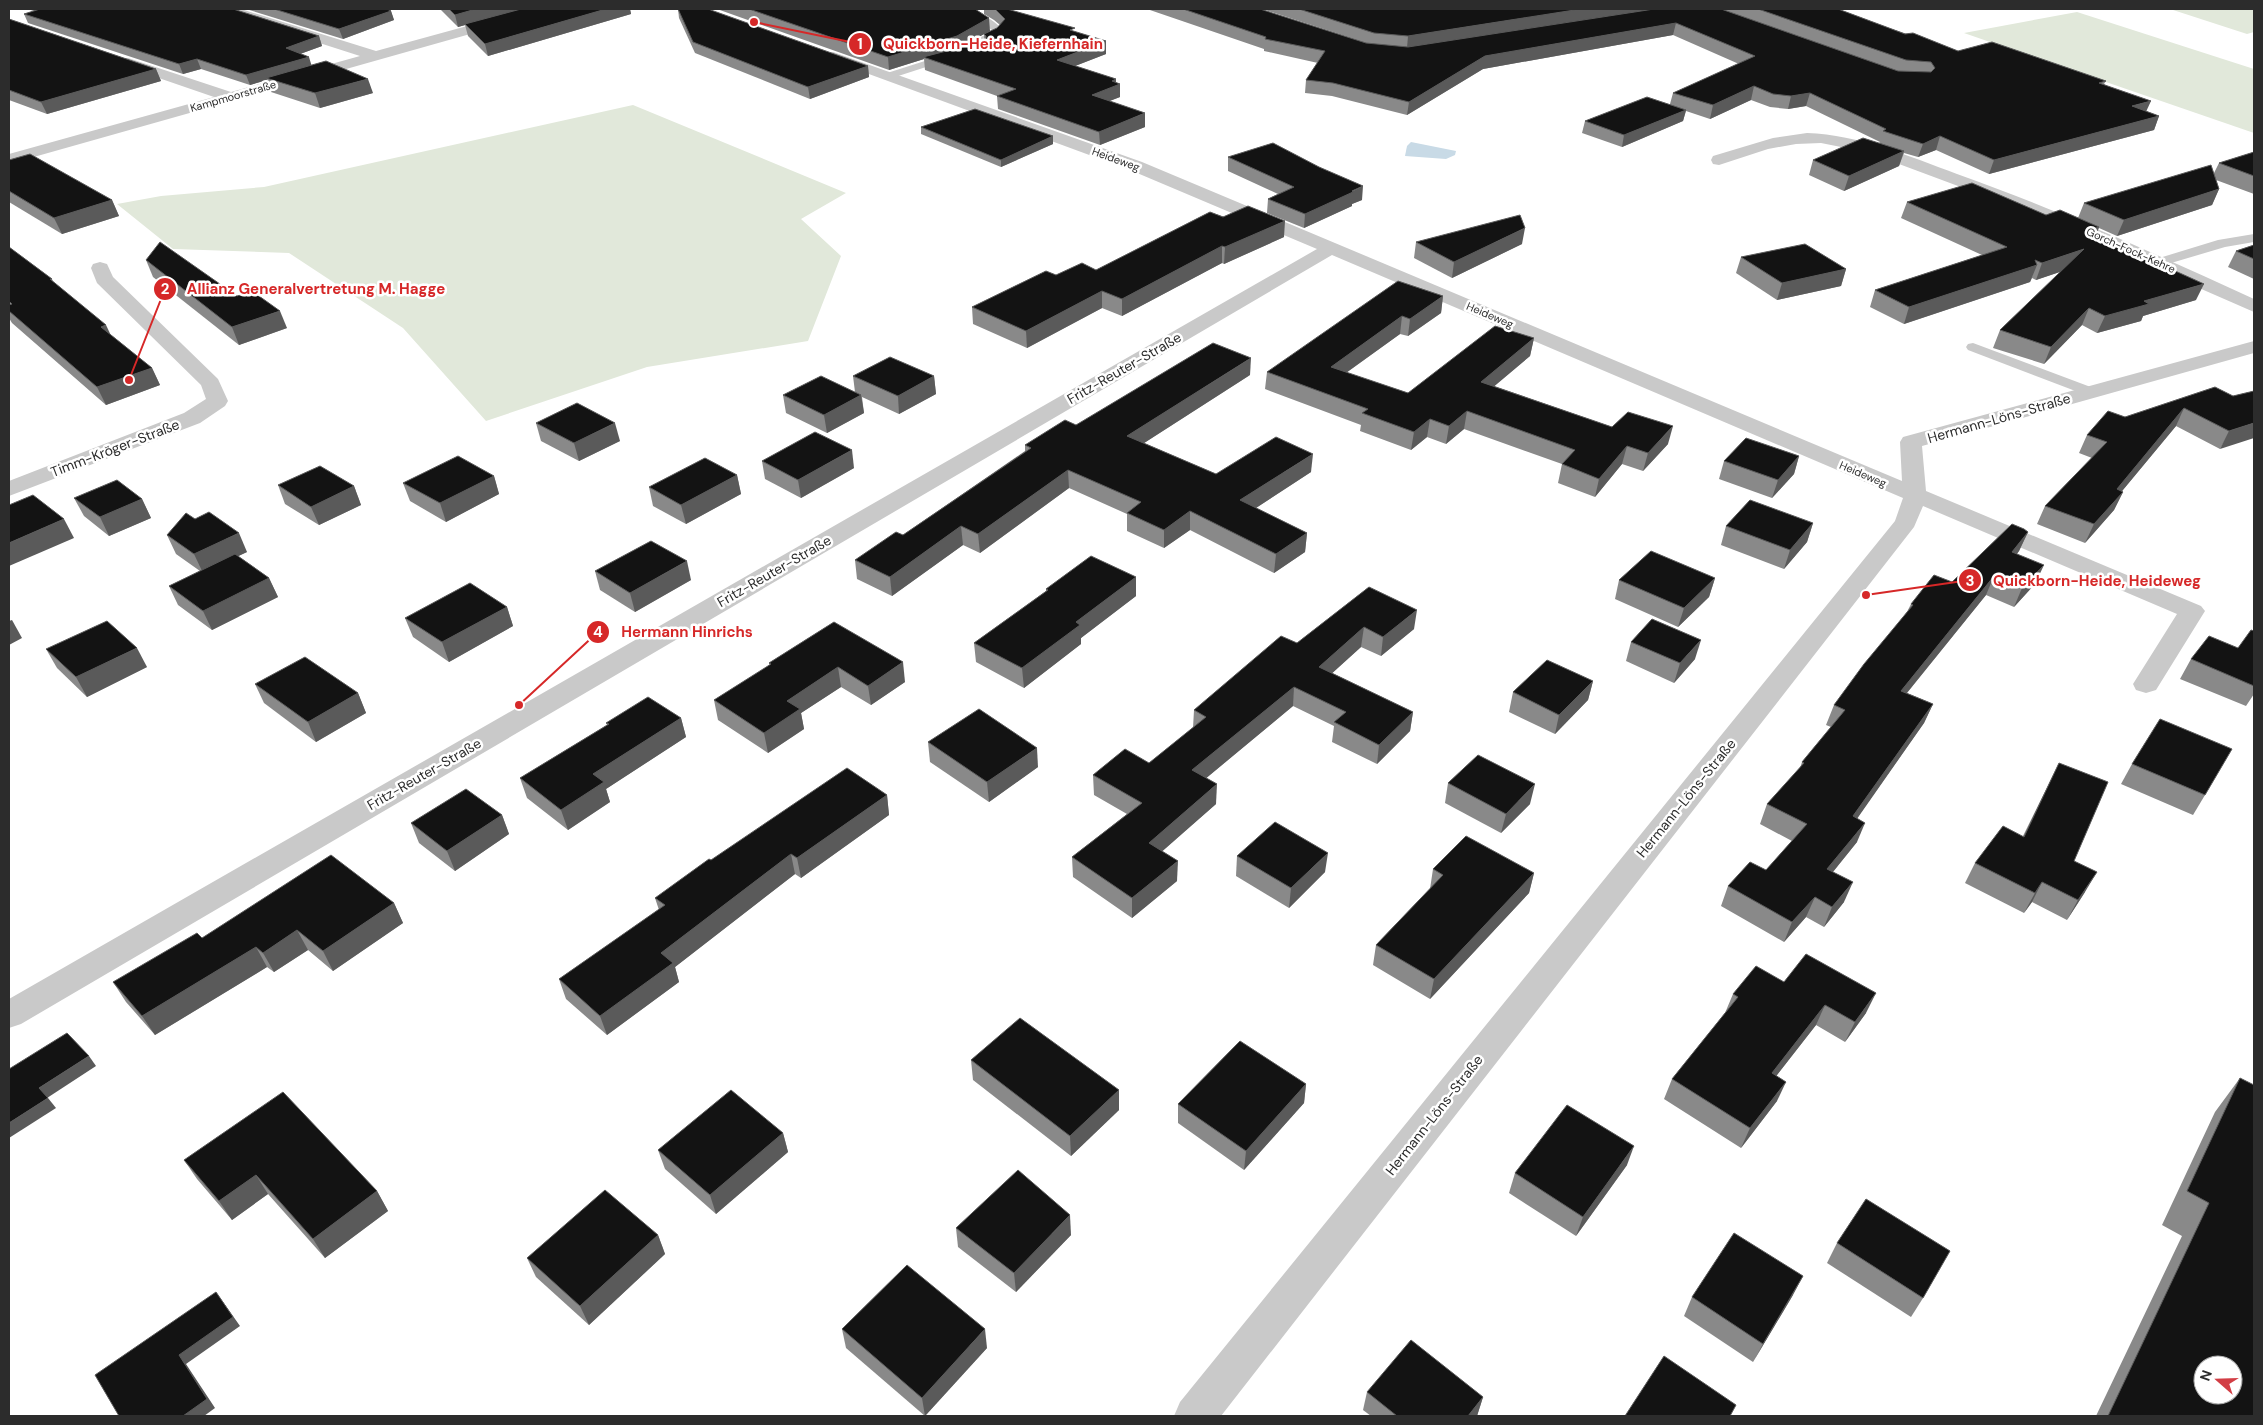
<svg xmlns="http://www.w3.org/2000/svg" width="2263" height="1425" font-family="'DM Sans',sans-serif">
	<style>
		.green { fill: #e1e8da }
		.water { fill: #c8dae6 }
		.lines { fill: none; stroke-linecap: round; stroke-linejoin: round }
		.service { fill: #c9c9c9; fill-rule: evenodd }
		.minor { fill: #c9c9c9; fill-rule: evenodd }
		.wall { fill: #898989; fill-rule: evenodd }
		.shaded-wall { fill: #5a5a5a }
		.building { fill: #131313; stroke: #5a5a5a; fill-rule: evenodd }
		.labels { text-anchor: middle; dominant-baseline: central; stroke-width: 5; stroke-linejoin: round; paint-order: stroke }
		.far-street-label { font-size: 11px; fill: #2c2c2c; stroke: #fff }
		.street-label { font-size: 14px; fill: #2c2c2c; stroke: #fff }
		.leader { fill: none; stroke: #d62828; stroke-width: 2 }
		.callout-dot { fill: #d62828; stroke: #fff; stroke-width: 2 }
		.mark-label { font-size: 15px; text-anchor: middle; font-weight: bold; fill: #fff }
		.callout-label { font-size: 15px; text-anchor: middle; font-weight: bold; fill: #d62828; stroke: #fff; stroke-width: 5; stroke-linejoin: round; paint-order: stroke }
	</style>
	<rect width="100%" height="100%" fill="#fff"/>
	<g class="green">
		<path d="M2170 9H2254V32L2247 34Z"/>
		<path d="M2077 12 2254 69V133L1964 33Z"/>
		<path d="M633 105 846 193 801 219 841 256 808 341 647 367 486 421 403 328 289 253 173 249 117 204 161 196 264 187Z"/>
	</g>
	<path class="water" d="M1411 142 1456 151 1455 155 1446 159 1405 156 1407 146Z"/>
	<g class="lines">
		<g class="service">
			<path d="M952 9C972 8 991 16 1004 31 998 39 966 57 957 55L956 53 961 47 993 31 979 20Z"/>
			<path d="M950 53 954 54V58L892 78H884L883 76 884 74Z"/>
			<path d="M2254 234V242L2225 247 2161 266 2154 262 2156 259 2218 240Z"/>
			<path d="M1973 343 2096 389 2099 392 2096 395H2086L1968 350 1966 347 1968 344Z"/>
		</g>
		<g class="minor">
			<path d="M221 9H241L376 51 529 9H550L548 12 9 164V154L214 97 118 64 116 61 118 58H128L231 92 360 56 223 12Z"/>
			<path d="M833 52 1142 162 1902 481 1900 442 1903 437 2254 341V353L1922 446 1926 491 2201 606 2205 611 2156 690 2146 693 2136 690 2133 684 2177 614 1923 506 1914 527 1221 1416H1174L1180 1402 1895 521 1903 498 1332 255 21 1024 9 1028V999L1317 249 1130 170 828 59 826 56 828 53Z"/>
			<path d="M1807 133C1859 135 1909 156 1957 174 2058 210 2156 254 2254 299V312L2009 205 1899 164 1851 149 1821 143 1796 144 1768 149 1719 165 1713 164 1711 160 1713 156 1773 138Z"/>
			<path d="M100 262 107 264 113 277 218 379 228 401 225 406 200 423 9 496V481L184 413 206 399 201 385 97 283 91 268 93 264Z"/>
		</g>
	</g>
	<g class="wall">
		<path d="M27 9H233L319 36 322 46 300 54 311 65 373 93 320 108 271 92 267 80 250 85 201 69 183 74 28 23 24 14 34 11Z"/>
		<path d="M246 9H387L391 11 394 20 343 39Z"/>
		<path d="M440 9H630L631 14 488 56 468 36 465 25 458 27Z"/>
		<path d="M678 9 868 66 869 77 810 99 695 53 679 18Z"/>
		<path d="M717 9H975L990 31 984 34 997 28 1000 25 994 20 984 14V9H1007L1075 32 1106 54 1075 66 1116 79V83L1120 97 1109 101 1145 127 1100 145 998 109 997 96 925 70 924 59 889 70ZM984 34V41L958 48Z"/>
		<path d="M1147 9H1260L1367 43 1262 9H1838L1889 28 1958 51 2106 81 2104 84 2146 111 2159 116 2154 130 1989 174 1936 150 1918 157 1904 153 1899 166 1844 191 1809 175 1813 160 1879 143 1880 142 1806 106 1788 109 1770 107 1751 100 1710 119 1686 111 1683 121 1622 147 1582 133 1585 121 1670 104 1673 93 1739 64 1673 35 1483 69 1407 115 1332 96 1305 93 1306 80 1318 63 1264 51V49Z"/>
		<path d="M9 19 156 69 161 81 47 114 9 100Z"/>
		<path d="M921 127 1053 136V144L1001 167 921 134Z"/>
		<path d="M2254 152V194L2216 180 2219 189 2212 205 2117 236 2099 228 2096 235 2196 300 2143 316 2141 321 2097 333 2082 325 2044 364 1993 348 2000 330 2062 271 2036 280 2032 278 2030 282 1904 324 1870 307 1875 290 1982 255 1901 218 1907 202 2078 218 2084 203 2214 173 2219 163Z"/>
		<path d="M1228 157 1362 200 1352 204V206L1304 228 1267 213 1268 199 1278 194 1228 171Z"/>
		<path d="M9 160 112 200 119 216 62 234 9 202Z"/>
		<path d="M1210 212 1284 237 1224 264 1222 263 1122 316 1102 308 1027 348 973 324 972 307 1056 275 1096 270Z"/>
		<path d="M1416 242 1522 244 1452 278 1414 258Z"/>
		<path d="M2254 245V279L2228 267 2236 251Z"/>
		<path d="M9 247 52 279 53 282 110 334 152 368 160 385 106 405 12 323 9 318Z"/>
		<path d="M1741 257 1846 269 1841 286 1777 300 1736 273Z"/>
		<path d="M146 260 237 296 287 328 239 345 153 277Z"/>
		<path d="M1443 296 1441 313 1408 336 1400 334 1346 373 1408 393 1534 338 1530 356 1494 386 1612 427 1668 444 1643 471 1622 464 1595 497 1558 483 1562 464 1464 429 1446 444 1427 437 1411 450 1360 431 1361 425 1265 389 1267 372Z"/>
		<path d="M1250 375 1144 443 1216 474 1311 472 1256 508 1307 533 1305 552 1274 573 1190 530 1164 548 1127 531V514L1069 488 980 553 963 545 892 596 857 579 855 560 903 535 1025 451V445L1076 425Z"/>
		<path d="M853 376H934L936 394 899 414 862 397 864 413 827 433 786 413 783 395 855 392Z"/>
		<path d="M2254 391 2220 449 2176 426 2122 491 2123 492 2114 510 2085 543 2037 524 2045 506 2092 458 2079 453 2087 435 2125 417 2233 396Z"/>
		<path d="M536 423 620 441 579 461 541 441Z"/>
		<path d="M1799 456 1794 474 1772 498 1719 479 1724 461Z"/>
		<path d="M762 461 854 468 801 498 765 479Z"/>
		<path d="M737 475 741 494 686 524 653 506 649 487Z"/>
		<path d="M494 476 499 494 446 522 410 501 403 483Z"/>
		<path d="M278 485 354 486 361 505 319 525 285 504Z"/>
		<path d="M74 498 142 499 151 518 109 536 84 516Z"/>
		<path d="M195 519 247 552 238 556 269 578 278 597 212 630 178 605 169 586 200 571 176 554 167 535Z"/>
		<path d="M1813 523 1807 542 1784 569 1721 545 1726 526Z"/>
		<path d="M2028 532 2019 551 2017 554 2035 584 2014 607 1986 595 1907 693 1933 704 1924 723 1857 818V842L1833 872 1844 902 1824 927 1806 917 1784 942 1721 906 1728 886 1766 870 1792 841 1760 824 1767 804 1800 768 1802 762 1831 727 1826 725 1834 705 1907 612 1911 604 1952 582Z"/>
		<path d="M595 571 691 580 635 612 600 590Z"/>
		<path d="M1136 577V596L1081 638V644L1024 688 976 662 974 643 1046 591V589Z"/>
		<path d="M1715 578 1709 597 1678 627 1615 599 1619 580Z"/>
		<path d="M1369 587 1414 629 1381 656 1361 647 1332 673 1413 712 1410 731 1377 764 1332 742 1334 726 1293 706 1206 778 1216 804 1162 851 1177 881 1132 918 1073 877 1072 857 1127 814 1094 795 1093 775 1149 763 1193 728 1194 710 1297 643Z"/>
		<path d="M507 607 513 626 449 662 413 637 405 618Z"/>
		<path d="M834 622 905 682 871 705 841 687 801 713 804 729 768 753 718 720 714 700 770 665 769 663Z"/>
		<path d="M2254 631V694L2246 706 2180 679 2191 659 2238 648Z"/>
		<path d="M1631 642 1695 659 1674 683 1626 661Z"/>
		<path d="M46 649 147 667 87 697 57 668Z"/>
		<path d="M1593 681 1588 700 1555 734 1509 712 1513 692Z"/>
		<path d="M255 684 358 693 366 713 316 742 264 703Z"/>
		<path d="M681 718 686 737 606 789 610 802 568 830 527 798 520 778 607 725 606 723Z"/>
		<path d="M928 742 1038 767 989 802 930 762Z"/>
		<path d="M2059 763 2074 861 2085 892 2067 920 2032 902 2024 913 1965 883 1975 863 2023 836Z"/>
		<path d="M2132 764 2205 795 2193 815 2121 784Z"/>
		<path d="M1448 783 1530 804 1501 833 1445 803Z"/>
		<path d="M887 795 889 815 801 878 795 874 675 967 679 982 607 1035 566 999 559 979 659 910 655 898Z"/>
		<path d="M502 815 509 834 455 871 419 843 411 823Z"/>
		<path d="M1237 856 1325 872 1289 908 1236 876Z"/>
		<path d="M1433 869 1534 873 1529 893 1430 999 1373 965 1376 945 1430 889Z"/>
		<path d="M394 903 403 923 333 971 308 950 274 972 267 967 155 1035 126 1002 113 982 202 938Z"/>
		<path d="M1784 982 1866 1013 1845 1042 1816 1025 1776 1076 1777 1101 1741 1148 1664 1099 1672 1079 1725 1013 1733 994Z"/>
		<path d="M971 1060 1119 1090V1110L1071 1156 973 1080Z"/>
		<path d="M2240 1078 2254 1416H2096L2182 1236 2162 1225 2215 1112Z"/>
		<path d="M1306 1084 1304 1103 1244 1170 1178 1123V1104Z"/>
		<path d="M783 1133 788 1152 716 1214 665 1169 658 1150Z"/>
		<path d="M184 1160 377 1191 388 1211 325 1258 268 1194 232 1220 197 1179Z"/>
		<path d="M1627 1165 1576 1236 1509 1193 1515 1173Z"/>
		<path d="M956 1228 1071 1235 1016 1292 958 1247Z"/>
		<path d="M658 1235 665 1254 589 1325 536 1277 527 1258Z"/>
		<path d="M1837 1243 1923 1298 1911 1317 1827 1263Z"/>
		<path d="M1793 1295 1753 1362 1684 1316 1692 1297Z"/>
		<path d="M842 1329 987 1348 925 1416 846 1348Z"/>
		<path d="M1367 1392 1483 1397 1477 1416H1371L1363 1410Z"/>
	</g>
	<g class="shaded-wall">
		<path d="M476 9H523L458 27 455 15Z"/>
		<path d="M606 9H630L631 14 488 56 485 44Z"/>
		<path d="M1581 9H1655L1407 48 1408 36Z"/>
		<path d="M391 11 394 20 343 39 339 29Z"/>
		<path d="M989 18 990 31 958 48 923 57 924 59 889 70 888 57Z"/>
		<path d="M1676 23 1673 35 1483 69 1407 115 1409 102 1485 56Z"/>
		<path d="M319 36 322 46 289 58 286 48Z"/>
		<path d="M1106 41V54L1057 73V60Z"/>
		<path d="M309 57 312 67 266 78 267 80 250 85 246 75Z"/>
		<path d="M197 59 201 69 183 74 179 64Z"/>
		<path d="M868 66 869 77 810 99 808 87Z"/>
		<path d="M156 69 161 81 47 114 41 102Z"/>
		<path d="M368 79 373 93 320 108 315 93Z"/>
		<path d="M1116 79V85L1120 84V97L1092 108V95L1112 81Z"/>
		<path d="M1754 86 1751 100 1710 119 1713 105Z"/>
		<path d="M1810 93 1806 106 1788 109 1791 96Z"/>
		<path d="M2151 101 2145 114 2132 106Z"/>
		<path d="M1686 110 1683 121 1622 147 1624 135Z"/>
		<path d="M1145 113V127L1100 145 1099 132Z"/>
		<path d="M2159 116 2154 130 1989 174 1994 160Z"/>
		<path d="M1053 136V144L1001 167V160Z"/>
		<path d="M1940 136 1936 150 1918 157 1923 144Z"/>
		<path d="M1904 151 1899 166 1844 191 1849 176Z"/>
		<path d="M1363 186 1362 200 1352 204V206L1304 228 1305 214Z"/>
		<path d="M2219 189 2212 205 2117 236 2124 220Z"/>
		<path d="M112 200 119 216 62 234 54 218Z"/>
		<path d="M1285 221 1284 237 1224 264 1225 247Z"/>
		<path d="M2099 227 2092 243 2087 231Z"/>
		<path d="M1525 228 1522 244 1452 278 1454 262Z"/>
		<path d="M1222 246V263L1122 316V299Z"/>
		<path d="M2084 249 2078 266 2036 280 2042 263Z"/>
		<path d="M2037 265 2030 282 1904 324 1909 307Z"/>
		<path d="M1846 269 1841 286 1777 300 1782 283Z"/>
		<path d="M2204 284 2196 300 2143 316 2141 321 2097 333 2105 316 2144 301Z"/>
		<path d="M1102 291V308L1027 348 1026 331Z"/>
		<path d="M1443 296 1441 313 1408 336 1410 319Z"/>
		<path d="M2089 308 2082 325 2044 364 2051 347Z"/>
		<path d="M280 311 287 328 239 345 232 327Z"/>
		<path d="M1402 316 1400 334 1329 385 1331 367Z"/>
		<path d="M106 325 114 342 101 327Z"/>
		<path d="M1534 338 1530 356 1478 400 1481 382Z"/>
		<path d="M1251 358 1250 375 1127 454V436Z"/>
		<path d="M152 368 160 385 106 405 97 387Z"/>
		<path d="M934 376 936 394 899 414 898 396Z"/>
		<path d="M861 395 864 413 827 433 824 415Z"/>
		<path d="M2184 408 2176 426 2108 508 2117 489Z"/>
		<path d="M1467 411 1464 429 1446 444 1449 426Z"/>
		<path d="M1430 419 1427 437 1411 450 1414 432Z"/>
		<path d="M615 423 620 441 579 461 574 443Z"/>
		<path d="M2254 423V438L2220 449 2229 431Z"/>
		<path d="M1673 426 1668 444 1643 471 1648 453Z"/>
		<path d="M1627 446 1622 464 1595 497 1599 479Z"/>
		<path d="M852 450 854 468 801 498 798 480Z"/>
		<path d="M1313 454 1311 472 1239 519 1240 500Z"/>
		<path d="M1799 456 1794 474 1772 498 1778 480Z"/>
		<path d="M1068 470 1069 488 980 553 978 534Z"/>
		<path d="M737 475 741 494 686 524 681 505Z"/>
		<path d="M494 476 499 494 446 522 440 503Z"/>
		<path d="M354 486 361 505 319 525 311 507Z"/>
		<path d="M2123 492 2114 510 2085 543 2094 524Z"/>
		<path d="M142 499 151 518 109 536 100 517Z"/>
		<path d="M1190 511V530L1164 548V530Z"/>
		<path d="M64 519 74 538 9 566V543Z"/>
		<path d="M1813 523 1807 542 1784 569 1790 550Z"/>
		<path d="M961 526 963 545 892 596 890 577Z"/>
		<path d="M2028 532 2019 551 2004 571 2012 552Z"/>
		<path d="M239 533 247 552 203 573 194 554Z"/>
		<path d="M1307 533 1305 552 1274 573 1276 554Z"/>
		<path d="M687 561 691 580 635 612 630 593Z"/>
		<path d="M2044 565 2035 584 2014 607 2022 588Z"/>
		<path d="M1994 576 1986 595 1893 710 1901 691Z"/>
		<path d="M1136 577V596L1081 638V644L1024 688 1022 668 1076 622Z"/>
		<path d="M269 578 278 597 212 630 203 611Z"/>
		<path d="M1715 578 1709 597 1678 627 1684 608Z"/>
		<path d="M507 607 513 626 449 662 442 642Z"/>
		<path d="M1417 610 1414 629 1381 656 1383 637Z"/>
		<path d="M12 620 22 638 9 645V621Z"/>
		<path d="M1364 627 1361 647 1317 687 1319 667Z"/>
		<path d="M1701 640 1695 659 1674 683 1680 663Z"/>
		<path d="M137 648 147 667 87 697 76 677Z"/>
		<path d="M903 662 905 682 871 705 868 686Z"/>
		<path d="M838 667 841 687 801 713 804 729 768 753 764 733 787 701Z"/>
		<path d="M1593 681 1588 700 1555 734 1559 715Z"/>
		<path d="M1294 687 1293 706 1192 790V770Z"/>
		<path d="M358 693 366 713 316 742 308 722Z"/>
		<path d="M1933 704 1924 723 1845 836 1853 816Z"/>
		<path d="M1413 712 1410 731 1377 764 1379 745Z"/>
		<path d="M681 718 686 737 606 789 610 802 568 830 561 810 593 774Z"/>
		<path d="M1037 748 1038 767 989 802 987 782Z"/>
		<path d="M1217 784 1216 804 1149 863V843Z"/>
		<path d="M1535 784 1530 804 1501 833 1506 814Z"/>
		<path d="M887 795 889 815 801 878 797 858Z"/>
		<path d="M502 815 509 834 455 871 447 851Z"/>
		<path d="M1865 823 1857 842 1819 889 1827 869Z"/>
		<path d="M1328 853 1325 872 1289 908 1291 888Z"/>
		<path d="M791 854 795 874 675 967 679 982 607 1035 600 1016 661 953Z"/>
		<path d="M1178 861 1177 881 1132 918V898Z"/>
		<path d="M2097 872 2085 892 2067 920 2078 900Z"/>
		<path d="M1534 873 1529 893 1430 999 1434 979Z"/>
		<path d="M1853 882 1844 902 1824 927 1832 907Z"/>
		<path d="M2042 882 2032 902 2024 913 2035 893Z"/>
		<path d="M1815 897 1806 917 1784 942 1792 922Z"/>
		<path d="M394 903 403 923 333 971 323 951Z"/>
		<path d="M297 930 308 950 274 972 263 953Z"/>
		<path d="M256 947 267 967 155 1035 142 1016Z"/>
		<path d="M1876 993 1866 1013 1845 1042 1855 1022Z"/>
		<path d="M1825 1005 1816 1025 1763 1093 1772 1073Z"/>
		<path d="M89 1056 96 1066 47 1098 39 1088Z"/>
		<path d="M1786 1082 1777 1101 1741 1148 1750 1128Z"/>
		<path d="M1306 1084 1304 1103 1244 1170 1246 1151Z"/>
		<path d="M1119 1090V1110L1071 1156 1070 1136Z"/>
		<path d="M48 1098 56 1108 9 1138V1123Z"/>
		<path d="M783 1133 788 1152 716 1214 710 1195Z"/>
		<path d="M1634 1146 1627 1165 1576 1236 1583 1217Z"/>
		<path d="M256 1175 268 1194 232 1220 219 1201Z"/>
		<path d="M377 1191 388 1211 325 1258 313 1239Z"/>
		<path d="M1070 1215 1071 1235 1016 1292 1014 1273Z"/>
		<path d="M658 1235 665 1254 589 1325 580 1306Z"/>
		<path d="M1803 1276 1793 1295 1753 1362 1763 1344Z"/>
		<path d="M216 1292 240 1326 186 1364 215 1408 204 1416H183L179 1355Z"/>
		<path d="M985 1329 987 1348 925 1416 922 1398Z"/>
		<path d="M1483 1397 1477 1416H1468Z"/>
	</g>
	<g class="building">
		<path d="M40 9H233L319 36 286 48 309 57 246 75 197 59 179 64 24 14Z"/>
		<path d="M274 9H387L391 11 339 29Z"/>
		<path d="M449 9H476L455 15Z"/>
		<path d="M521 9H606L485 44 465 24Z"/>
		<path d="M678 9H708L868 66 808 87 693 42Z"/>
		<path d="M749 9H975L989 18 957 36 888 57Z"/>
		<path d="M995 9H1007L1075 28 1070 30 1106 41 1057 60 1116 79 1112 81 1120 84 1092 95 1145 113 1099 132 997 96 1016 89 923 57 986 41V36L984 34 997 28 1005 19Z"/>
		<path d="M1183 9H1260L1366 43 1408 47 1654 9H1721L1898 71 1931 72 1935 68 1931 62 1906 60 1758 9H1838L1889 28 1905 34 1913 33 1958 51 1992 42 2036 57 2106 81 2099 83 2151 101 2132 106 2159 116 1994 160 1940 136 1923 144 1883 131 1886 129 1810 93 1791 96 1773 94 1754 86 1713 105 1673 93 1755 56 1676 23 1485 56 1409 102 1333 83 1306 80 1325 51 1265 39 1266 37Z"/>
		<path d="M1299 9H1581L1408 36 1374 33Z"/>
		<path d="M9 19 156 69 41 102 9 90Z"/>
		<path d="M326 61 368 79 315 93 266 78Z"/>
		<path d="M1647 97 1686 110 1624 135 1585 121Z"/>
		<path d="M975 109 1053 136 1001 160 921 127Z"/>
		<path d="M1863 138 1904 151 1849 176 1813 160Z"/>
		<path d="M1273 143 1319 167 1363 186 1352 191 1353 192 1305 214 1268 199 1294 187 1228 157Z"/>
		<path d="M2254 152V176L2219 163Z"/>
		<path d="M30 154 112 200 54 218 9 191V160Z"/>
		<path d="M2211 165 2219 189 2124 220 2084 203Z"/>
		<path d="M1972 183 2046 215 2060 210 2099 227 2087 231 2204 284 2144 301 2149 304 2105 316 2089 308 2051 347 2000 330 2084 249 2042 263 2035 260 2037 265 1909 307 1875 290 2007 247 1907 202Z"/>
		<path d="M1248 206 1285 221 1225 247 1222 246 1122 299 1102 291 1026 331 972 307 1046 271 1056 275 1082 263 1096 270 1210 212 1223 217Z"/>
		<path d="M1520 215 1525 228 1454 262 1416 242Z"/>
		<path d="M160 242 237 296 252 291 280 311 232 327 146 260Z"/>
		<path d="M1805 244 1846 269 1782 283 1741 257Z"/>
		<path d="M2254 245V259L2236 251Z"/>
		<path d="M9 247 52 279H50L106 325 101 327 152 368 97 387 9 311V305L12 304 9 301Z"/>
		<path d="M1398 281 1443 296 1410 319 1402 316 1331 367 1408 393 1495 326 1534 338 1481 382 1612 427 1628 412 1673 426 1648 453 1627 446 1599 479 1562 464 1575 450 1467 411 1449 426 1430 419 1414 432 1362 413 1368 409 1267 372Z"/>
		<path d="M1213 343 1251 358 1127 436 1216 474 1276 437 1313 454 1240 500 1307 533 1276 554 1190 511 1164 530 1127 513 1141 502 1068 470 978 534 961 526 890 577 855 560 896 532 903 535 1031 448 1025 445 1065 420 1076 425Z"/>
		<path d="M890 357 934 376 898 396 853 376Z"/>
		<path d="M821 376 861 395 824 415 783 395Z"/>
		<path d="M2215 387 2233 396 2254 391V423L2229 431 2184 408 2117 489 2123 492 2094 524 2045 506 2107 442 2087 435 2108 411 2125 417Z"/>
		<path d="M577 403 615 423 574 443 536 423Z"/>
		<path d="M815 432 852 450 798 480 762 461Z"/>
		<path d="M1746 438 1799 456 1778 480 1724 461Z"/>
		<path d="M458 456 494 476 440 503 403 483Z"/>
		<path d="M705 458 737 475 681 505 649 487Z"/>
		<path d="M320 466 354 486 311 507 278 485Z"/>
		<path d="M117 480 142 499 100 517 74 498Z"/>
		<path d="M33 495 64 519 9 543V505Z"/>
		<path d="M1750 500 1813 523 1790 550 1726 526Z"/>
		<path d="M209 512 239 533 194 554 167 535 186 513 195 519Z"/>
		<path d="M2012 524 2024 529 2028 532 2012 552 2044 565 2022 588 1994 576 1901 691 1933 704 1853 816 1865 823 1827 869 1853 882 1832 907 1815 897 1792 922 1728 886 1750 862 1766 870 1807 824 1767 804 1804 763 1802 762 1845 710 1834 705 1864 664 1913 605 1911 604 1934 575 1952 582Z"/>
		<path d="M651 541 687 561 630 593 595 571Z"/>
		<path d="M1651 551 1715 578 1684 608 1619 580Z"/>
		<path d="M235 554 269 578 203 611 169 586Z"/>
		<path d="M1091 556 1136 577 1076 622 1080 625 1022 668 974 643 1048 590 1046 589Z"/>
		<path d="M470 583 507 607 442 642 405 618Z"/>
		<path d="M1369 587 1417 610 1383 637 1364 627 1319 667 1413 712 1379 745 1334 722 1346 712 1294 687 1192 770 1217 784 1149 843 1178 861 1132 898 1072 857 1142 803 1093 775 1125 749 1149 763 1206 717 1194 710 1281 636 1297 643Z"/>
		<path d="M1652 619 1701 640 1680 663 1631 642Z"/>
		<path d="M107 621 137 648 76 677 46 649Z"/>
		<path d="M834 622 903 662 868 686 838 667 787 701 800 709 764 733 714 700 771 664 769 663Z"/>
		<path d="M2251 630 2254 631V686L2191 659 2209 636 2238 648Z"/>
		<path d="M305 657 358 693 308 722 255 684Z"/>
		<path d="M1547 660 1593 681 1559 715 1513 692Z"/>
		<path d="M648 697 681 718 593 774 604 782 561 810 520 778 609 724 606 723Z"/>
		<path d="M979 709 1037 748 987 782 928 742Z"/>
		<path d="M2160 719 2232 749 2205 795 2132 764Z"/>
		<path d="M1478 755 1535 784 1506 814 1448 783Z"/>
		<path d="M2059 763 2108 782 2074 861 2097 872 2078 900 2042 882 2035 893 1975 863 2003 826 2024 837Z"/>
		<path d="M847 768 887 795 797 858 791 854 661 953 673 963 600 1016 559 979 665 905 655 898 709 859 711 860Z"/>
		<path d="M466 789 502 815 447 851 411 823Z"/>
		<path d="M1275 822 1328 853 1291 888 1237 856Z"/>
		<path d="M1466 836 1534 873 1434 979 1376 945 1443 875 1433 869Z"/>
		<path d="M331 855 394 903 323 951 297 930 263 953 256 947 142 1016 113 982 197 933 202 938Z"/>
		<path d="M1806 954 1876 993 1855 1022 1825 1005 1772 1073 1786 1082 1750 1128 1672 1079 1738 997 1733 994 1756 966 1784 982Z"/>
		<path d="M1020 1018 1119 1090 1070 1136 971 1060Z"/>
		<path d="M67 1033 89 1056 39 1088 48 1098 9 1123V1069Z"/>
		<path d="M1240 1041 1306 1084 1246 1151 1178 1104Z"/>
		<path d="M2240 1078 2254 1085V1416H2108L2209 1203 2187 1191ZM2203 1365H2233V1395H2203Z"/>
		<path d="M731 1090 783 1133 710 1195 658 1150Z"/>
		<path d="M283 1092 377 1191 313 1239 256 1175 219 1201 184 1160Z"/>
		<path d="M1567 1105 1634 1146 1583 1217 1515 1173Z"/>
		<path d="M1018 1170 1070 1215 1014 1273 956 1228Z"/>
		<path d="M605 1190 658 1235 580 1306 527 1258Z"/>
		<path d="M1866 1199 1950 1251 1923 1298 1837 1243Z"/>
		<path d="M1734 1233 1803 1276 1763 1344 1692 1297Z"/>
		<path d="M907 1265 985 1329 922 1398 842 1329Z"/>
		<path d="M216 1292 233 1317 179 1355 207 1399 183 1416H119L95 1375Z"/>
		<path d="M1411 1340 1483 1397 1468 1416H1397L1367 1392Z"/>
		<path d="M1664 1356 1736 1405 1730 1416H1625Z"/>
	</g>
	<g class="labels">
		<g class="far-street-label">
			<text transform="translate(233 96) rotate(-16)">Kampmoorstraße</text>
			<text transform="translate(1116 159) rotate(20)">Heideweg</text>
			<text transform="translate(2131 250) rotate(24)">Gorch-Fock-Kehre</text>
			<text transform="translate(1490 315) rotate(23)">Heideweg</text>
			<text transform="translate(1863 474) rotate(23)">Heideweg</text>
		</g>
		<g class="street-label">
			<text transform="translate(1124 368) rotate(-30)">Fritz-Reuter-Straße</text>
			<text transform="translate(1999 418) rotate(-16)">Hermann-Löns-Straße</text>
			<text transform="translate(115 448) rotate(-21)">Timm-Kröger-Straße</text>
			<text transform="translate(774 571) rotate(-30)">Fritz-Reuter-Straße</text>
			<text transform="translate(424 774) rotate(-30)">Fritz-Reuter-Straße</text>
			<text transform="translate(1686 798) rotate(-51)">Hermann-Löns-Straße</text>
			<text transform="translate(1434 1115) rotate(-52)">Hermann-Löns-Straße</text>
		</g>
	</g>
	<path class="leader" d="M754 22L860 44M129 380L165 289M1866 595L1970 580M519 705L598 632"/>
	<g class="callout-dot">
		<circle cx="754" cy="22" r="5"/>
		<circle cx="129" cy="380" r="5"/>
		<circle cx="1866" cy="595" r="5"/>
		<circle cx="519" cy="705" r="5"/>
		<circle cx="860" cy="44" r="12"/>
		<circle cx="165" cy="289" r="12"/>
		<circle cx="1970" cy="580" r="12"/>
		<circle cx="598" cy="632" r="12"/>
	</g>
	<g class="mark-label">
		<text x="860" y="49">1</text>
		<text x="165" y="294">2</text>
		<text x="1970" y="586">3</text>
		<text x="598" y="637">4</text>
	</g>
	<g class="callout-label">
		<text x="993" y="49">Quickborn-Heide, Kiefernhain</text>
		<text x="316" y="294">Allianz Generalvertretung M. Hagge</text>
		<text x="2097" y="586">Quickborn-Heide, Heideweg</text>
		<text x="687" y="637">Hermann Hinrichs</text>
	</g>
	<rect width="2263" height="1425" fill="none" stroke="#2c2c2c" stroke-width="20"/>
	<g transform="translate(2218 1380) rotate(290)"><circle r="24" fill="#ffffff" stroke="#ababab"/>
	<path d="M0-4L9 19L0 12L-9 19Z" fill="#d23e45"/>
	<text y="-8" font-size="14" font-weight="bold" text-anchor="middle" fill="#2c2c2c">N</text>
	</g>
</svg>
